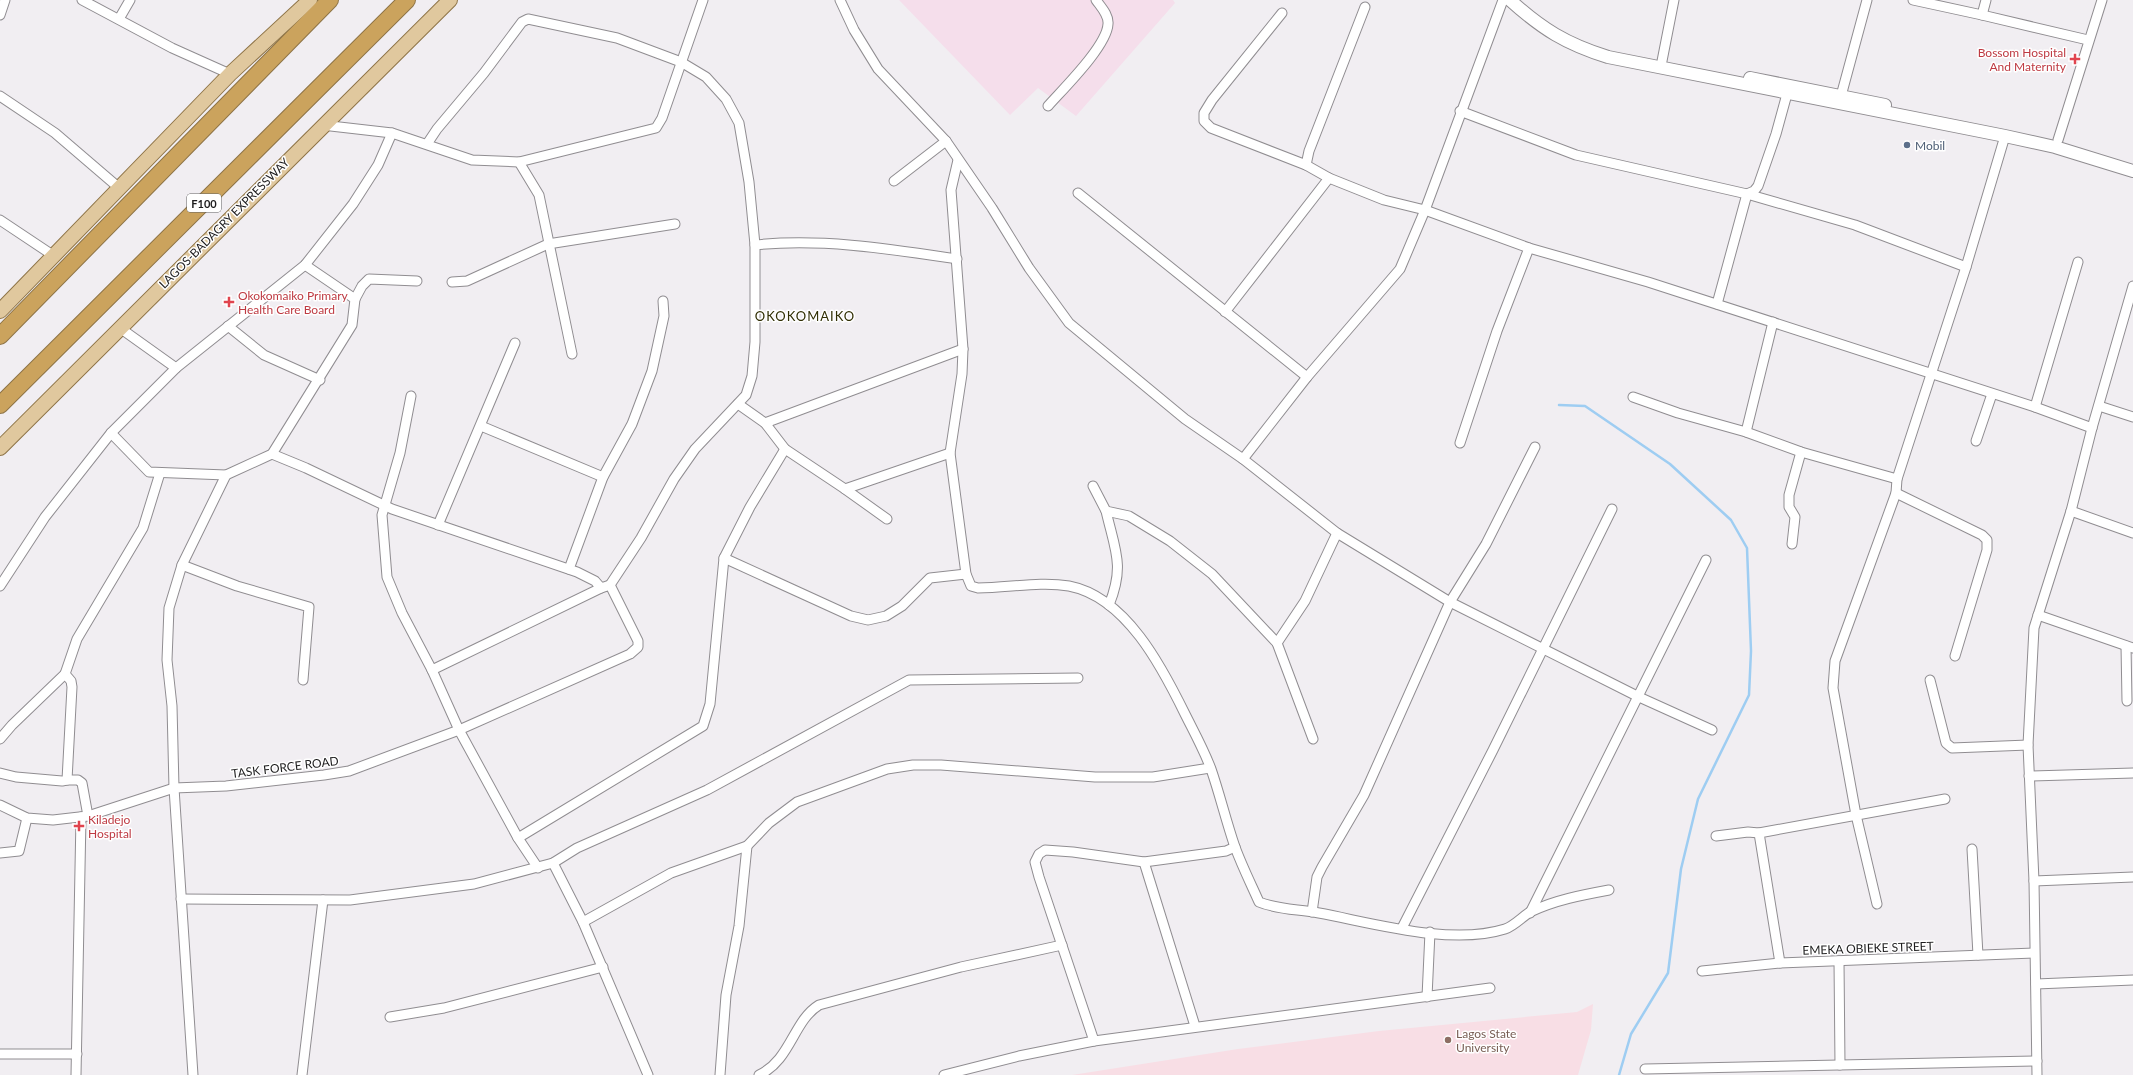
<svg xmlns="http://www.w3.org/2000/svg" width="2133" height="1075" font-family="Lato,sans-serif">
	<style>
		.industrial { fill: #f5deeb }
		.education { fill: #f8dee5 }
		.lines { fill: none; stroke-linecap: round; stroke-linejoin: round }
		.stream { stroke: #9ecdf2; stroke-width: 2.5 }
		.street-casing { stroke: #908d91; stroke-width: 11 }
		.secondary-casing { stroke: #908d91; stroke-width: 14 }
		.primary-casing { stroke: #8e7447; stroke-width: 16 }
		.highway-casing { stroke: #8e7447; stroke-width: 18 }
		.street { stroke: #fff; stroke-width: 9 }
		.secondary { stroke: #fff; stroke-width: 12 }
		.primary { stroke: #e0c89e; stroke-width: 14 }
		.highway { stroke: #cba35d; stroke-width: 16 }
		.health-dot { fill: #e0444e; stroke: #fff; stroke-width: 1.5 }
		.service-dot { fill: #5c6f8a; stroke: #fff; stroke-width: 1.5 }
		.education-dot { fill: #8d6e63; stroke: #fff; stroke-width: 1.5 }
		.labels { text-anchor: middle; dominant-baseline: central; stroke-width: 3; stroke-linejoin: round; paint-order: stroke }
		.shield { fill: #fff; stroke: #616061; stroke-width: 1 }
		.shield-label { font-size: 11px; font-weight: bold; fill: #1d1c1d }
		.health-label { font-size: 12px; fill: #be3a42; stroke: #fff; text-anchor: start }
		.service-label { font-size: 12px; fill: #4e5e75; stroke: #fff; text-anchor: start }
		.street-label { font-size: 12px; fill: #1d1c1d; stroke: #fff }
		.education-label { font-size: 12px; fill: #785e54; stroke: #fff; text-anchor: start }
		.neighbourhood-label { font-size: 13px; letter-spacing: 1px; fill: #312f04; stroke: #fff }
	</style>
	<rect width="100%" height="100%" fill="#f1eef2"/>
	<path class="industrial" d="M899 0H1173L1175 3 1076 116 1038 88 1010 115Z"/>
	<path class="education" d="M1593 1004 1591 1030 1578 1075H1072L1238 1049 1379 1031 1577 1012Z"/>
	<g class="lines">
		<path class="stream" d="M1559 405 1585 406 1670 464 1731 520 1747 548 1751 651 1749 695 1698 799 1681 869 1668 973 1631 1034 1619 1075"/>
		<defs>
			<g id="street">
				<path d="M82 0 172 48 230 74"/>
				<path d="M840 0 854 30 878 69 946 141 992 208 1029 268 1069 323 1185 419 1243 459 1337 533 1450 602 1639 697 1712 730"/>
				<path d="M1913 0 1982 15 1986 0"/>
				<path d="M1282 13 1212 100 1204 113V121L1211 128 1306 165 1329 178 1384 200 1425 210 1529 248 1648 282 2035 407 2092 428"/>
				<path d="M0 15 5 0"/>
				<path d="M1982 15 2088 40"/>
				<path d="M119 19 130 0"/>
				<path d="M1662 61 1674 0"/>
				<path d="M0 96 55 133 118 187"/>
				<path d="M1841 96 1867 0"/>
				<path d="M1048 106C1063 89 1107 46 1108 24 1109 15 1101 7 1096 0"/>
				<path d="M1460 111 1576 155 1747 194 1855 225 1966 267"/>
				<path d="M322 125 392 133 472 160 519 162 656 128 662 118 703 0"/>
				<path d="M2058 140 2102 0"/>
				<path d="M427 144 437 129 484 73 522 22 528 19 617 38 681 62 706 77 726 99 739 123 749 182 755 245V342L752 376 746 395 695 449 674 479 641 538 610 585"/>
				<path d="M958 160 951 190 963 349 962 374 950 453 966 574 971 586 978 588C1008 588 1040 581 1069 586 1126 597 1162 667 1185 714 1194 732 1204 750 1211 769 1220 795 1226 821 1235 847 1242 866 1251 884 1259 902 1278 910 1299 909 1319 913 1373 923 1451 946 1505 929 1514 926 1522 917 1530 912 1555 900 1582 895 1609 890"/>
				<path d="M519 162 539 195 572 354"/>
				<path d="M1306 165 1309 151 1365 7"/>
				<path d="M894 181 946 141"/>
				<path d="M1078 193 1307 377"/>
				<path d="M0 220 54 256"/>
				<path d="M755 245C822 238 890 249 957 259"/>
				<path d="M452 282 467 281 548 244 675 224"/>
				<path d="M355 299 362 286 369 279 417 281"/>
				<path d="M1717 304 1747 194 1754 191 1758 186 1776 134 1787 94"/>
				<path d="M1225 312 1329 178"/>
				<path d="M228 326 264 355 320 380"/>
				<path d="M120 328 176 368"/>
				<path d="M411 396 400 453 382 515 387 577 402 613 432 670 459 730 518 838 538 868"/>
				<path d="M1633 397 1678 413 1746 432 1801 452 1897 479"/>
				<path d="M738 404 765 423 785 449 845 489 950 453"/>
				<path d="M2099 406 2133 417"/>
				<path d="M2035 407 2078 262"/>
				<path d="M765 423 963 349"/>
				<path d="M481 426 603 477"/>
				<path d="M1746 432 1773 322"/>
				<path d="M111 433 149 472 226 475 272 454 352 325 355 299 305 265"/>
				<path d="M1976 441 1992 394"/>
				<path d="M1460 443 1497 331 1529 248"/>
				<path d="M1243 459 1307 377 1400 269 1425 210 1503 0"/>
				<path d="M1093 486 1106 511 1129 516 1170 541 1212 574 1277 643 1313 739"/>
				<path d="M845 489 887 519"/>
				<path d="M1896 493 1982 535 1987 540V550L1955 656"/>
				<path d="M1106 511C1115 550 1125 566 1109 605"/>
				<path d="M2071 511 2133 533"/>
				<path d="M438 525 515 343"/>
				<path d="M1792 544 1795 517 1789 507V495L1801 452"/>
				<path d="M724 558 851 616 868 620 886 616 902 606 930 578 966 574"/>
				<path d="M182 565 237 586 309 607 303 680"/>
				<path d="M569 569 603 477 632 424 652 371 664 316 663 301"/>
				<path d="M0 586 45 517 111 433 176 368 305 265 353 204 378 165 392 133"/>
				<path d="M2038 615 2133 648"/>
				<path d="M1277 643 1305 601 1337 533"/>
				<path d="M2126 646 2127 701"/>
				<path d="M432 670 601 588"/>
				<path d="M1930 680 1946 743 1952 748 2028 745"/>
				<path d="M0 739 12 725 65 674"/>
				<path d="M0 773 16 777 62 781 67 780 72 687 71 681 65 674 77 639 143 528 160 473"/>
				<path d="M2029 776 2133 773"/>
				<path d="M67 780H78L82 783 88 816"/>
				<path d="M0 805 27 818 53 820 88 816 174 788 226 786 324 775 349 771 459 730 630 654 638 647V641L610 585 601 588 595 581 577 572 392 509 306 468 272 454"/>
				<path d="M1716 836 1748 832 1759 833"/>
				<path d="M518 838 703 726 710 704 724 558 750 507 785 449"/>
				<path d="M1972 849 1978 955"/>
				<path d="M0 853 19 851 27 818"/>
				<path d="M1144 862 1195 1026"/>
				<path d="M553 863 583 922 648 1075"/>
				<path d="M2034 881 2133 877"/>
				<path d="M181 899 350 900 474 884 553 863 577 848 707 790 909 680 1078 678"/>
				<path d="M1877 904 1856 815 1833 688 1835 661 1896 493 1897 479 1966 267 2005 136"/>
				<path d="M1312 912 1317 877 1322 867 1364 795 1450 602 1486 544 1535 447"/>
				<path d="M1530 913 1706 560"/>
				<path d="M583 922 671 873 747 846 769 823 797 802 887 769 913 765H941L1095 777H1153L1210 768"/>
				<path d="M1402 928 1493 750 1612 509"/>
				<path d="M1839 961 1840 1065"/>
				<path d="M1780 963 1759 833 1945 799"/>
				<path d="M1702 971 1780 963 2034 953"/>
				<path d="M2036 984 2133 980"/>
				<path d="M1427 997 1430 932"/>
				<path d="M390 1017 444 1008 603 967"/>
				<path d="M1094 1041 1039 877 1035 862 1039 854 1045 850 1073 852 1144 862 1226 851 1235 847"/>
				<path d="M0 1054H77"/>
				<path d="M1645 1069 2037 1061"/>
				<path d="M76 1075 81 817"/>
				<path d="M193 1075 174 788 172 706 167 660 169 608 182 565 226 475"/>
				<path d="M302 1075 323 900"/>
				<path d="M720 1075 726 995 739 926 747 846"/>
				<path d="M759 1075C791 1060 793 1021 819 1005L961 967 1062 945"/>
				<path d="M944 1075 1019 1056 1094 1041 1490 988"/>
				<path d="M2037 1075 2034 881 2028 745 2034 628 2071 511 2092 428 2133 286"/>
			</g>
			<g id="secondary">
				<path d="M1510 0C1542 29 1566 44 1608 57L2005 136 2055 147 2133 171"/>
				<path d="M1750 78 1885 105"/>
			</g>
			<g id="primary">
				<path d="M0 311 230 74 310 0"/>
				<path d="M0 448 450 0"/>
			</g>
			<g id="highway">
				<path d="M0 336 330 0"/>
				<path d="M0 405 407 0"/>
			</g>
		</defs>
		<use href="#street" class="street-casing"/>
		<use href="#secondary" class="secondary-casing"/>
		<use href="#primary" class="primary-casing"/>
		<use href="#highway" class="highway-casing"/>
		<use href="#street" class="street"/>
		<use href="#secondary" class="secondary"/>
		<use href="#primary" class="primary"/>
		<use href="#highway" class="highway"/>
	</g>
	<g class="health-dot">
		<path d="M2073 53h4v4h4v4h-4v4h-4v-4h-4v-4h4z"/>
		<path d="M227 296h4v4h4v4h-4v4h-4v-4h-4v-4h4z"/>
		<path d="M77 820h4v4h4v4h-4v4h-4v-4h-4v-4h4z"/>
	</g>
	<circle class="service-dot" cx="1907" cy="145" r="4"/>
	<circle class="education-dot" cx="1448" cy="1040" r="4"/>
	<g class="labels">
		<rect class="shield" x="187" y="194" width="34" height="18" rx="3"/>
		<g class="shield-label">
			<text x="204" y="203">F100</text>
		</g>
		<g class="health-label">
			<text x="2066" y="52" text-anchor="end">Bossom Hospital<tspan x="2066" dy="14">And Maternity</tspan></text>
			<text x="238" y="295">Okokomaiko Primary<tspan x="238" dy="14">Health Care Board</tspan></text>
			<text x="88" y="819">Kiladejo<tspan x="88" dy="14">Hospital</tspan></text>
		</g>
		<g class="service-label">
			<text x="1915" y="145">Mobil</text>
		</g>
		<g class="street-label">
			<text transform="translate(224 223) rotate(-45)">LAGOS-BADAGRY EXPRESSWAY</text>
			<text transform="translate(285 767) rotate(-7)">TASK FORCE ROAD</text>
			<text transform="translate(1868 948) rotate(-2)">EMEKA OBIEKE STREET</text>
		</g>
		<g class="education-label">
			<text x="1456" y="1033">Lagos State<tspan x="1456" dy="14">University</tspan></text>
		</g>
		<g class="neighbourhood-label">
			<text x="805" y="316">OKOKOMAIKO</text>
		</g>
	</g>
</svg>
